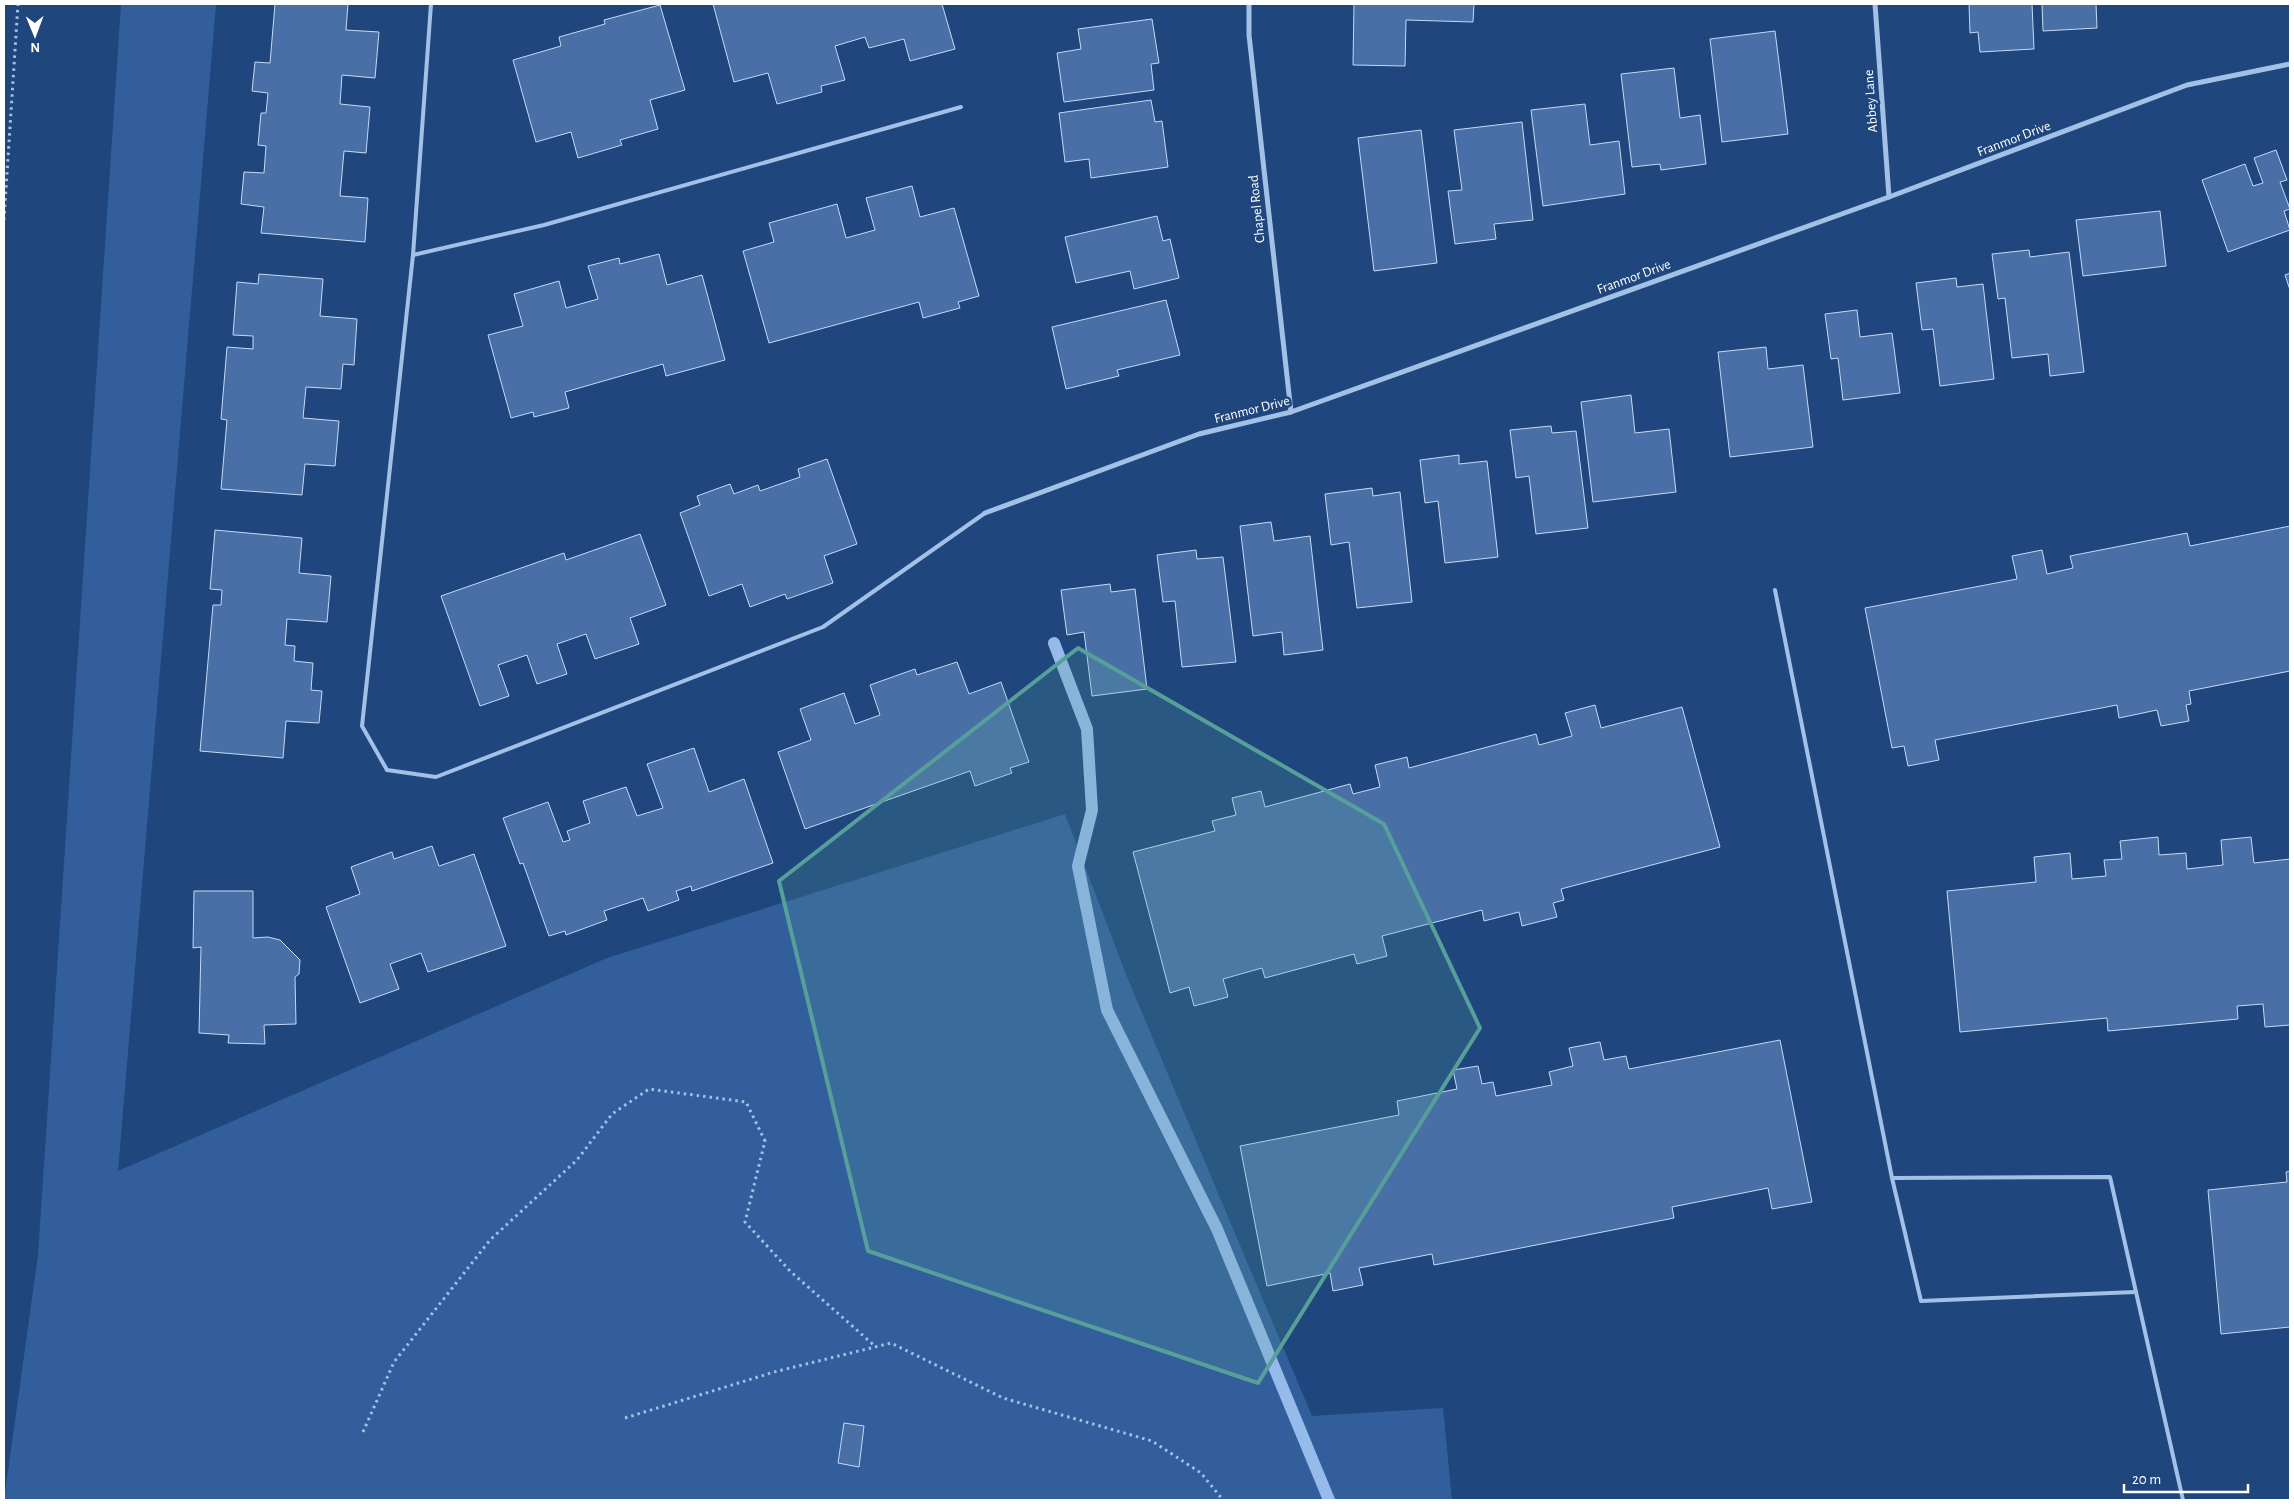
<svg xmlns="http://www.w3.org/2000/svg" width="2294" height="1504" font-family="'Alegreya Sans',sans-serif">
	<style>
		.green { fill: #325f9c }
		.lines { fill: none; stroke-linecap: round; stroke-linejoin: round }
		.stream { stroke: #96bae9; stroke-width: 12 }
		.building { fill: #4870a7; stroke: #c6daf5 }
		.path { stroke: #a3c0e7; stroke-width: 3; stroke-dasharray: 2.5 4; stroke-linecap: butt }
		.lane { stroke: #a3c0e7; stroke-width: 4 }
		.street { stroke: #a3c0e7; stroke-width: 5 }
		.marked { fill: #579f9a; fill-opacity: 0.2; stroke: #579f9a; stroke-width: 4; stroke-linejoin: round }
		.labels { text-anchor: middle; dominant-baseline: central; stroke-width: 5; stroke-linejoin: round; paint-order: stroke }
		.street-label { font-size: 14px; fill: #fff; stroke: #1f467d }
	</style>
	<rect width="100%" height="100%" fill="#1f467d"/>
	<path class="green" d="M121 4H216L118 1171 607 958 1065 814 1127 977 1312 1416 1443 1408 1452 1500H4L38 1255Z"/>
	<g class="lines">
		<path class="stream" d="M1054 643 1087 729 1092 810 1078 866 1107 1010 1217 1229 1329 1500"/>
	</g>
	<g class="building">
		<path d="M275 4H348L346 30 379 32 375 78 342 75 340 104 370 107 366 153 344 151 340 196 368 198 365 242 261 233 264 207 241 204 244 172 264 173 266 146 258 145 261 113H266L268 93 252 91 255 62 270 63Z"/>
		<path d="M713 4H942L955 49 910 61 904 39 869 48 865 37 835 46 845 80 821 86 822 92 777 104 768 73 734 82Z"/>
		<path d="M1354 4H1474L1473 22 1406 20 1405 66 1353 65Z"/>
		<path d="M1969 4H2032L2034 49 1980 52 1978 32 1970 33Z"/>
		<path d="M2042 4H2096L2097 28 2043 31Z"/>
		<path d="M660 5 685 90 650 100 658 129 620 140 622 145 578 158 571 132 536 142 513 60 561 46 559 37 605 24 604 20Z"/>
		<path d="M1152 19 1159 63 1151 64 1154 90 1064 102 1057 53 1081 49 1078 29Z"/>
		<path d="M1775 31 1788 134 1722 142 1710 39Z"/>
		<path d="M1674 68 1680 118 1700 115 1706 164 1661 170 1660 164 1632 167 1621 74Z"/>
		<path d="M1151 100 1155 122 1162 121 1168 167 1091 178 1089 159 1065 162 1059 113Z"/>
		<path d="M1585 104 1590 145 1619 141 1625 194 1543 206 1531 110Z"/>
		<path d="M1522 122 1533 220 1494 224 1496 239 1455 244 1448 191 1462 190 1454 130Z"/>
		<path d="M1421 130 1437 263 1374 271 1358 138Z"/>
		<path d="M2276 150 2287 180 2280 182 2290 209 2284 211 2290 230 2228 252 2202 180 2245 164 2253 186 2263 183 2254 158Z"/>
		<path d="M912 186 920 217 954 208 979 296 958 302 960 308 923 318 919 302 769 343 743 251 774 242 769 223 837 204 846 238 875 230 866 198Z"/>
		<path d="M2160 211 2166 266 2083 276 2076 220Z"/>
		<path d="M1157 216 1163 241 1170 239 1179 278 1134 289 1130 271 1076 283 1065 237Z"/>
		<path d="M2029 250 2030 257 2069 252 2084 372 2050 376 2048 354 2012 358 2005 298 1998 299 1992 254Z"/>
		<path d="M659 254 667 285 702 275 725 360 666 376 663 364 565 392 569 408 534 417 533 412 511 418 488 335 523 326 514 294 559 281 566 308 598 299 588 266 619 258 620 264Z"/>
		<path d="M2290 273V290L2285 275Z"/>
		<path d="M259 274 323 279 320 316 357 319 354 365 343 364 341 389 306 387 303 418 339 421 335 466 305 464 302 495 221 489 227 420 221 419 227 347 253 349V336L233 335 237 282 258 284Z"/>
		<path d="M1956 278 1957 287 1983 284 1994 379 1940 386 1933 329 1922 330 1916 283Z"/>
		<path d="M1166 300 1180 355 1117 370 1119 376 1066 389 1052 327Z"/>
		<path d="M1857 310 1860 337 1892 333 1900 393 1843 400 1838 358 1831 359 1825 314Z"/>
		<path d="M1766 347 1768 369 1803 365 1813 447 1730 457 1718 352Z"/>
		<path d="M1631 395 1635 433 1669 429 1676 492 1593 502 1581 402Z"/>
		<path d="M1551 426 1552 433 1576 431 1588 528 1536 534 1529 476 1516 478 1510 430Z"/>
		<path d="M1459 455V464L1487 461 1498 557 1445 563 1438 501 1425 503 1420 460Z"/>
		<path d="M827 459 857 544 824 556 833 583 787 599 785 594 750 607 742 584 709 596 680 513 700 505 697 496 730 484 734 494 758 485 760 491 800 477 798 469Z"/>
		<path d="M1372 488 1373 496 1400 492 1412 602 1357 608 1349 542 1331 545 1325 494Z"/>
		<path d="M1271 522 1274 541 1310 536 1323 650 1284 655 1282 632 1253 636 1240 526Z"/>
		<path d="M2290 526V671L2189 691 2191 704 2186 705 2189 721 2161 726 2157 710 2119 718 2117 705 1935 740 1939 760 1908 766 1904 746 1892 748 1865 608 2017 579 2012 556 2042 550 2047 574 2073 568 2070 556 2187 533 2190 546Z"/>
		<path d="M215 530 302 538 299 573 331 576 327 622 287 619 285 645 295 646 294 661 313 663 311 690 322 691 319 723 286 721 283 758 200 751 213 605H221L222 590 210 589Z"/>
		<path d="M640 534 666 605 630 618 639 644 595 659 586 634 557 644 567 674 537 684 527 655 498 665 509 696 480 706 441 596 564 553 566 560Z"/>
		<path d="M1196 550 1197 559 1223 557 1236 662 1182 667 1175 601 1163 602 1157 555Z"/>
		<path d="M1110 584 1111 592 1135 589 1147 689 1092 696 1084 632 1067 635 1061 590Z"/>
		<path d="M957 662 969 694 1001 682 1029 762 1010 768 1012 773 975 786 970 771 805 829 778 752 811 740 800 709 844 693 855 724 880 715 870 685 915 669 917 675Z"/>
		<path d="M1595 705 1601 728 1682 707 1720 847 1561 889 1564 900 1553 903 1557 917 1522 926 1519 912 1484 921 1482 910 1382 936 1387 956 1357 964 1354 954 1265 978 1262 968 1223 979 1228 997 1194 1006 1189 987 1170 993 1133 852 1215 831 1212 821 1236 815 1232 798 1261 791 1265 807 1350 784 1353 794 1380 787 1375 765 1407 757 1409 768 1536 734 1539 745 1572 736 1565 713Z"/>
		<path d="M694 748 709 792 744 779 773 863 692 891 691 886 676 891 679 900 648 911 643 898 604 911 607 920 566 935 565 931 549 936 523 863 520 864 503 818 548 802 563 842 570 840 567 831 590 823 583 801 626 787 637 816 663 808 647 764Z"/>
		<path d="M2158 837 2159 855 2186 853 2187 869 2223 865 2221 840 2251 837 2254 863 2290 859V1025L2265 1027 2263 1004 2237 1006 2238 1019 2108 1031 2107 1018 1960 1032 1947 891 2036 882 2034 857 2070 853 2072 879 2106 876 2104 860 2122 859 2120 841Z"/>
		<path d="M432 846 439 866 474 854 506 946 428 972 421 953 390 964 399 989 360 1003 326 907 360 894 351 867 392 852 394 859Z"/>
		<path d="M194 891H253V938L268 937 280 940 300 960 299 974 295 977 296 1024 264 1025 265 1044 228 1043 229 1035 199 1033 201 947 193 948Z"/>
		<path d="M1780 1040 1812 1202 1772 1209 1768 1188 1672 1207 1674 1218 1434 1265 1432 1254 1359 1268 1363 1285 1333 1291 1330 1273 1267 1286 1240 1146 1399 1115 1397 1101 1457 1089 1453 1070 1478 1066 1482 1084 1493 1082 1496 1096 1552 1085 1549 1072 1573 1066 1569 1048 1600 1042 1604 1060 1626 1056 1629 1069Z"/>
		<path d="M2290 1171V1327L2221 1334 2208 1190 2287 1182 2286 1172Z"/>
		<path d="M844 1423 864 1426 859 1467 838 1463Z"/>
	</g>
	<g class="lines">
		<g class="path">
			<path d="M4 220 18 4"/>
			<path d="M625 1418 774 1372 891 1343 1003 1398 1152 1441 1201 1473 1223 1500"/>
			<path d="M363 1432 394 1362 490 1240 577 1160 612 1114 649 1089 746 1102 765 1141 745 1222 790 1271 876 1347"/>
		</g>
		<g class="lane">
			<path d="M431 4 413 255 362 726 387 770 436 777 823 627 985 513"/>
			<path d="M413 255 544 225 961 107"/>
			<path d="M1775 590 1892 1178 2110 1177 2183 1500"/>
			<path d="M1892 1178 1921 1301 2135 1292"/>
		</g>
		<g class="street">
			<path d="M1249 4V35L1291 412"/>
			<path d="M1875 4 1889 197"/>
			<path d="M985 513 1199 434 1291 412 1889 197 2187 85 2290 64"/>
		</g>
	</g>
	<path class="marked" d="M1078 648 1384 824 1480 1028 1258 1383 868 1251 779 881Z"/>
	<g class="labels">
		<g class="street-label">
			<text transform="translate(1871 101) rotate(-94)">Abbey Lane</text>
			<text transform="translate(2014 139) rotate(-21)">Franmor Drive</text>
			<text transform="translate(1257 209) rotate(-96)">Chapel Road</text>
			<text transform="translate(1634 277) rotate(-20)">Franmor Drive</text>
			<text transform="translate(1252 410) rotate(-14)">Franmor Drive</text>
		</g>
	</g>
	<rect width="2294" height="1504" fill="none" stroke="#ffffff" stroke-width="10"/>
	<g transform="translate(35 35) rotate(179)" stroke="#1f467d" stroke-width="4" paint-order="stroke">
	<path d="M0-4L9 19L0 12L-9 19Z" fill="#ffffff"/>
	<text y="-8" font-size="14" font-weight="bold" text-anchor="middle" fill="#ffffff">N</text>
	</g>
	<path d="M2124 1484v8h124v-8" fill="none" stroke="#ffffff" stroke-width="2.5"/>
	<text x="2132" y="1484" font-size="15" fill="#ffffff" stroke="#1f467d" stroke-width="4" paint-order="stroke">20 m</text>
</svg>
